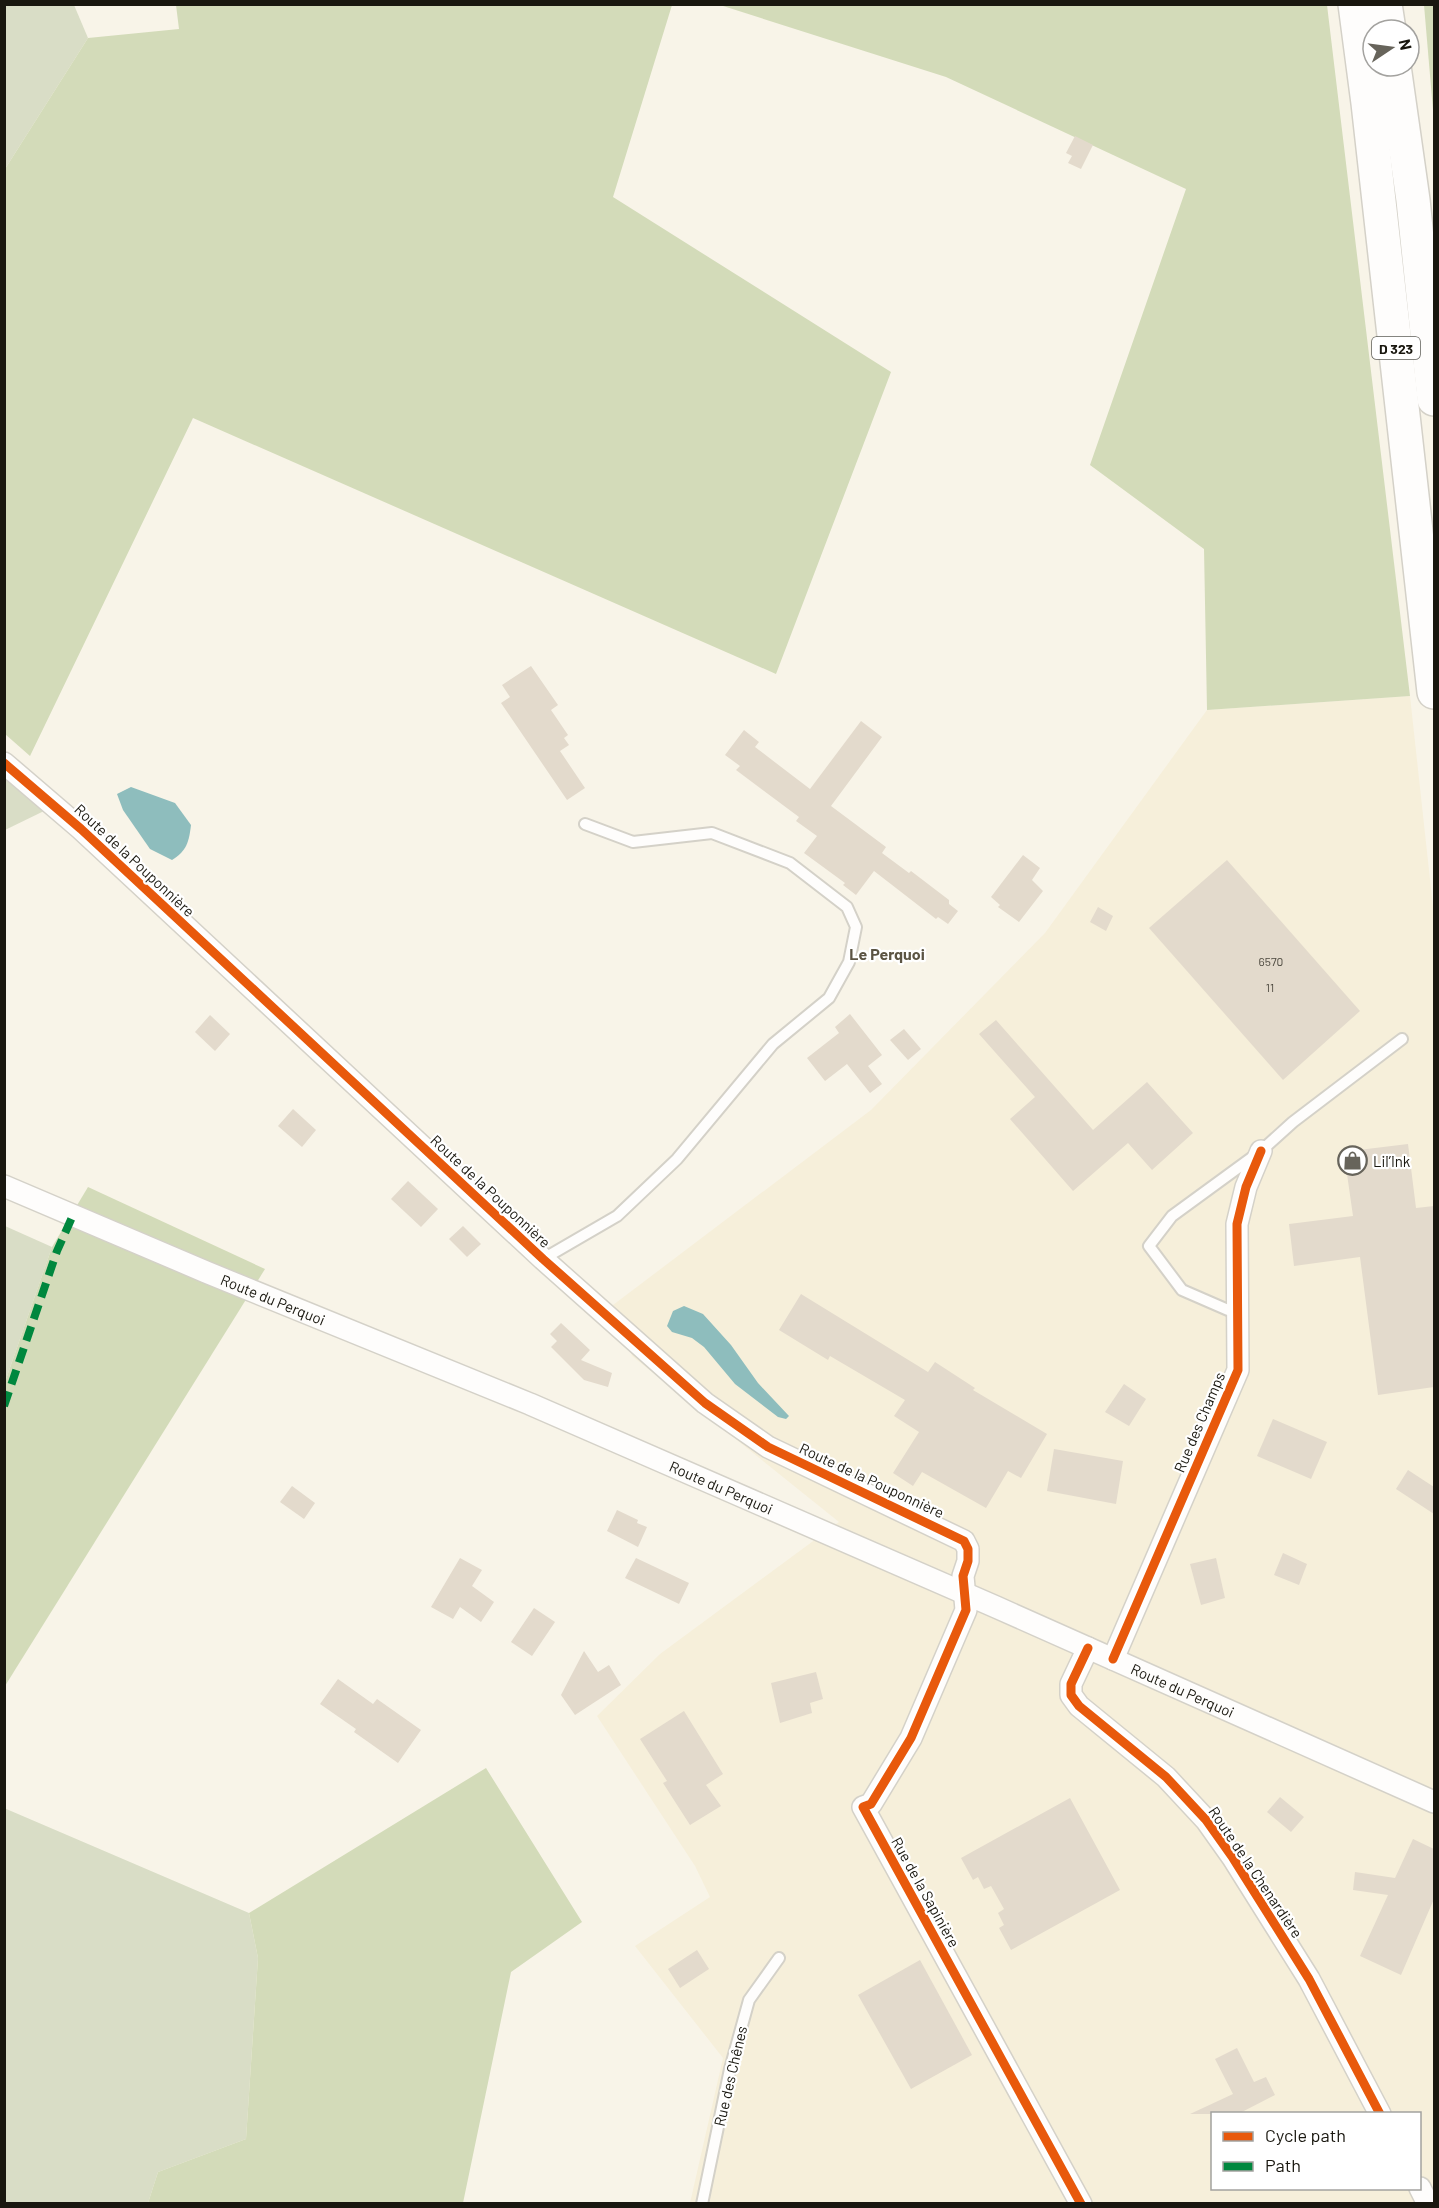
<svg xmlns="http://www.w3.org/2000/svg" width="1439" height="2208" font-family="Barlow,sans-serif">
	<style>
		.built { fill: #f6efda; fill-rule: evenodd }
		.green { fill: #d9ddc6 }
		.forest { fill: #d3dbb9 }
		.water { fill: #8ebdbd }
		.building { fill: #e3dacc }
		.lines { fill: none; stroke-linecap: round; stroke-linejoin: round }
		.lane-casing { stroke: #d4d1c8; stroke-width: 14 }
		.street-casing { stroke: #d4d1c8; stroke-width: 24 }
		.highway-casing { stroke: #d4d1c8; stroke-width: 36 }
		.lane { stroke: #fefdfc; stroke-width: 10 }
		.street { stroke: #fefdfc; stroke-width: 21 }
		.highway { stroke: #fefdfc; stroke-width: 33 }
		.quiet { stroke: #00873e; stroke-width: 8; stroke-dasharray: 15 8; stroke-linecap: butt }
		.cycleway-casing { stroke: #fff; stroke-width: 13 }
		.cycleway { stroke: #e8590c; stroke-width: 9 }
		.labels { text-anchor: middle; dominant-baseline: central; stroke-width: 4.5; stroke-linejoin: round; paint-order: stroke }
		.number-label { font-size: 12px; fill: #4c483e }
		.shield { fill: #fff; stroke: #5e5d57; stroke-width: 1.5 }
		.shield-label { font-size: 14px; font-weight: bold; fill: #19170f }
		.street-label { font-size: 15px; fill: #19170f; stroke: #fff }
		.poi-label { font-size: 15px; fill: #19170f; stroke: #fff; text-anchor: start }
		.neighbourhood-label { font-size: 16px; font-weight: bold; fill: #5b5443; stroke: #fff }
	</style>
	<rect width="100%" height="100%" fill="#f8f4e8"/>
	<path class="built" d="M1410 696 1434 916V2203H690L723 2058 635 1946 710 1897 695 1866 597 1716 660 1654 839 1522 632 1356 613 1305 871 1110 1045 933 1207 710ZM1212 2114H1420V2188H1212Z"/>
	<g class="green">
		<path d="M5 5H74L88 38 5 169Z"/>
		<path d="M4 778 44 811 5 830H4Z"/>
		<path d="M5 1226 52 1247 5 1382Z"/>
		<path d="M4 1808 249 1913 258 1958 246 2139 158 2172 148 2203H5Z"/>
	</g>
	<g class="forest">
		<path d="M176 5H672L613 197 891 372 776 674 193 418 30 756 5 734V169L88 38 179 29Z"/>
		<path d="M720 5H1327L1410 696 1207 710 1204 549 1090 465 1186 189 946 77Z"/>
		<path d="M1424 5H1434V122Z"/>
		<path d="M88 1187 265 1269 5 1686V1382L52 1247Z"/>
		<path d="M486 1768 582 1922 511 1972 463 2203H148L158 2172 246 2139 258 1958 249 1913Z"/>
	</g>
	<g class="water">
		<path d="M131 787 175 803 191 825C189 841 187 851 172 860L150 849 123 810 117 794Z"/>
		<path d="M684 1306 703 1314 731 1345 758 1383 789 1416 786 1419 778 1417 735 1384 704 1347 692 1338 672 1332 667 1326 673 1311Z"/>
	</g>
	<g class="building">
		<path d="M1075 136 1093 145 1081 169 1068 163 1072 156 1066 153Z"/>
		<path d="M531 666 558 705 551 710 568 735 564 738 569 745 560 751 585 788 567 800 501 703 510 697 502 685Z"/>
		<path d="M861 721 882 737 831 806 886 847 882 853 909 873 911 871 949 900V904L958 911 948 924 938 917 936 919 874 871 856 895 843 885 845 883 804 853 817 836 796 821 799 817 736 770 740 766 725 755 744 730 759 742 755 747 810 789Z"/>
		<path d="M1023 855 1040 868 1032 880 1043 891 1019 922 998 907 1000 905 991 897Z"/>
		<path d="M1227 860 1360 1011 1283 1080 1149 928Z"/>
		<path d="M1098 907 1113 916 1106 931 1090 922Z"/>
		<path d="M850 1014 882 1055 868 1066 882 1084 870 1093 847 1064 825 1081 807 1058 839 1033 835 1027Z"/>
		<path d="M210 1015 230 1034 215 1051 195 1032Z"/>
		<path d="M996 1020 1093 1130 1147 1082 1193 1133 1152 1170 1128 1143 1073 1191 1010 1119 1035 1097 979 1034Z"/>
		<path d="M904 1029 921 1049 908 1060 890 1040Z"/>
		<path d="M293 1109 316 1130 302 1147 278 1126Z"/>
		<path d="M1408 1144 1416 1208 1434 1206V1387L1378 1395 1360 1257 1294 1266 1289 1224 1353 1216 1347 1174H1344L1342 1152Z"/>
		<path d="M408 1181 438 1209 421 1227 391 1199Z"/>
		<path d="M463 1226 481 1244 467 1257 449 1239Z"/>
		<path d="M801 1294 928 1372 935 1362 975 1388 973 1390 1047 1434 1021 1478 1008 1471 986 1508 922 1472 913 1486 893 1473 919 1432 894 1416 905 1400 830 1356 828 1360 779 1330Z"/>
		<path d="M561 1323 590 1350 581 1360 612 1373 608 1387 584 1380 551 1347 557 1341 550 1334Z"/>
		<path d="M1124 1384 1146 1399 1129 1426 1105 1412Z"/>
		<path d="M1273 1419 1327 1442 1311 1479 1257 1456Z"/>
		<path d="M1054 1449 1123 1461 1116 1504 1047 1491Z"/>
		<path d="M1408 1470 1434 1487V1514L1396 1489Z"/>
		<path d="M292 1486 315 1503 304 1519 280 1502Z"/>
		<path d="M617 1510 638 1520 637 1523 647 1527 638 1547 607 1531Z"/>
		<path d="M1283 1553 1307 1564 1299 1585 1274 1575Z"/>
		<path d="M460 1558 482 1570 472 1586 494 1602 481 1622 460 1607 453 1619 431 1607Z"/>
		<path d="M636 1558 689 1583 679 1604 625 1578Z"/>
		<path d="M1216 1558 1225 1598 1201 1605 1190 1564Z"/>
		<path d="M534 1608 555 1622 532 1656 511 1642Z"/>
		<path d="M584 1651 598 1672 609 1665 621 1685 575 1715 561 1695Z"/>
		<path d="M816 1672 823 1699 810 1703 812 1713 780 1723 771 1683Z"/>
		<path d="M338 1679 373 1704 377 1699 421 1730 398 1763 354 1732 356 1729 320 1704Z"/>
		<path d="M684 1711 723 1774 706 1785 721 1806 690 1825 663 1783 667 1781 640 1739Z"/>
		<path d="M1280 1797 1304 1817 1291 1832 1267 1812Z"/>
		<path d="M1070 1798 1120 1890 1011 1950 999 1928 1004 1925 998 1913 1004 1909 991 1886 984 1889 978 1877 973 1880 961 1858Z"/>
		<path d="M1413 1839 1434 1849V1899L1401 1975 1360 1956 1388 1895 1353 1890 1355 1872 1395 1878Z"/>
		<path d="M697 1950 709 1969 680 1988 668 1969Z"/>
		<path d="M920 1960 972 2055 911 2089 858 1995Z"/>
		<path d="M1237 2048 1254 2082 1266 2077 1275 2095 1238 2114H1190L1233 2094 1215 2059Z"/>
	</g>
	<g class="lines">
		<defs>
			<g id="lane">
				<path d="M543 1259 617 1216 677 1159 773 1044 829 998 849 962 856 927 847 907 790 863 712 833 633 842 585 824"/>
				<path d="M1238 1310H1228L1182 1290 1149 1246 1172 1216 1261 1151 1293 1122 1402 1039"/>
				<path d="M702 2204 730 2069 749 2000 779 1958"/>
			</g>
			<g id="street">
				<path d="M4 763 81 829 543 1259 705 1403 768 1447 964 1541 968 1549V1561L963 1576 966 1610 911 1738 871 1804 863 1807 1081 2204"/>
				<path id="s1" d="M4 1186 206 1272 530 1404 996 1607 1434 1802"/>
				<path d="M1088 1648 1071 1684V1695L1079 1706 1166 1777 1206 1820 1233 1858 1309 1979 1380 2114"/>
				<path d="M1113 1659 1238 1370 1237 1224 1246 1187 1261 1151"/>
				<path d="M1420 2188 1428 2204"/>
			</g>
			<g id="highway">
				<path d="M1355 4 1368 103 1434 692"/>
				<path d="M1385 4 1389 30"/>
				<path d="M1394 66 1413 200 1434 399"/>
			</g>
		</defs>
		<use href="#lane" class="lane-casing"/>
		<use href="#street" class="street-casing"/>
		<use href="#highway" class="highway-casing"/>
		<use href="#lane" class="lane"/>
		<use href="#street" class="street"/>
		<use href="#highway" class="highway"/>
		<path class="quiet" d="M4 1406 57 1251 73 1215"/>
		<defs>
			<g id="cycleway">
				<path d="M4 763 81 829 543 1259 705 1403 768 1447 964 1541 968 1549V1561L963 1576 966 1610 911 1738 871 1804 863 1807 1081 2204"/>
				<path d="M1088 1648 1071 1684V1695L1079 1706 1166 1777 1206 1820 1233 1858 1309 1979 1380 2114"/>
				<path d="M1113 1659 1238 1370 1237 1224 1246 1187 1261 1151"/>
			</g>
		</defs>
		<use href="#cycleway" class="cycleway-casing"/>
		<use href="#cycleway" class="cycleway"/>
	</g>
	<defs>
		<symbol id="shop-ring" viewBox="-11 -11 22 22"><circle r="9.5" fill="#fff" stroke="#67645b" stroke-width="1.5"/><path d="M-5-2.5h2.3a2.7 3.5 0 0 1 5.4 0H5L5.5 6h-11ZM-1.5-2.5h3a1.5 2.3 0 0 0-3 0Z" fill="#67645b"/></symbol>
	</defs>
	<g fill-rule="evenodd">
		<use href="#shop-ring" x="1336" y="1144" width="33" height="33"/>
	</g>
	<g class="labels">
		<g class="number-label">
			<text x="1271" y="961">6570</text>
			<text x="1270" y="987">11</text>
		</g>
		<rect class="shield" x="1372" y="337" width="48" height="22" rx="4.5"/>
		<g class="shield-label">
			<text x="1396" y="348">D 323</text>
		</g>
		<g class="street-label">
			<text transform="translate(135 860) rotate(43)">Route de la Pouponnière</text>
			<text transform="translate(491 1191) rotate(43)">Route de la Pouponnière</text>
			<text stroke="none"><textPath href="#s1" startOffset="292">Route du Perquoi</textPath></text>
			<text transform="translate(1199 1422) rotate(-67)">Rue des Champs</text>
			<text transform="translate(872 1480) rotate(25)">Route de la Pouponnière</text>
			<text stroke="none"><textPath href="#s1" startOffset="778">Route du Perquoi</textPath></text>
			<text stroke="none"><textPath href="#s1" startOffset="1282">Route du Perquoi</textPath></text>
			<text transform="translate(1256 1872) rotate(56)">Route de la Chenardière</text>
			<text transform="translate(926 1892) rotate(61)">Rue de la Sapinière</text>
			<text transform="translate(730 2076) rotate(-77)">Rue des Chênes</text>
		</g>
		<g class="poi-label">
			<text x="1373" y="1161">Lil’Ink</text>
		</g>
		<g class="neighbourhood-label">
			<text x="887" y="953">Le Perquoi</text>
		</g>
	</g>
	<rect width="1439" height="2208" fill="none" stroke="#19170f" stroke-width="12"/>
	<rect x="1211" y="2112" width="210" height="78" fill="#ffffff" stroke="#a3a29f" stroke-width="1.5"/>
	<rect x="1223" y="2132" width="30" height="9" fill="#e8590c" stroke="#a3a29f" stroke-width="1.5"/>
	<text x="1265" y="2142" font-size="18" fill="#19170f">Cycle path</text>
	<rect x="1223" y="2162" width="30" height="9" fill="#00873e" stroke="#a3a29f" stroke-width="1.5"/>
	<text x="1265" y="2172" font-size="18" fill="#19170f">Path</text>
	<g transform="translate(1391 48) rotate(77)"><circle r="28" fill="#ffffff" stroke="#a3a29f" stroke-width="1.5"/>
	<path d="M0-4.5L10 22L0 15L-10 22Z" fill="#67645b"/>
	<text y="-9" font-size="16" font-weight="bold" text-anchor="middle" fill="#19170f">N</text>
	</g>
</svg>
